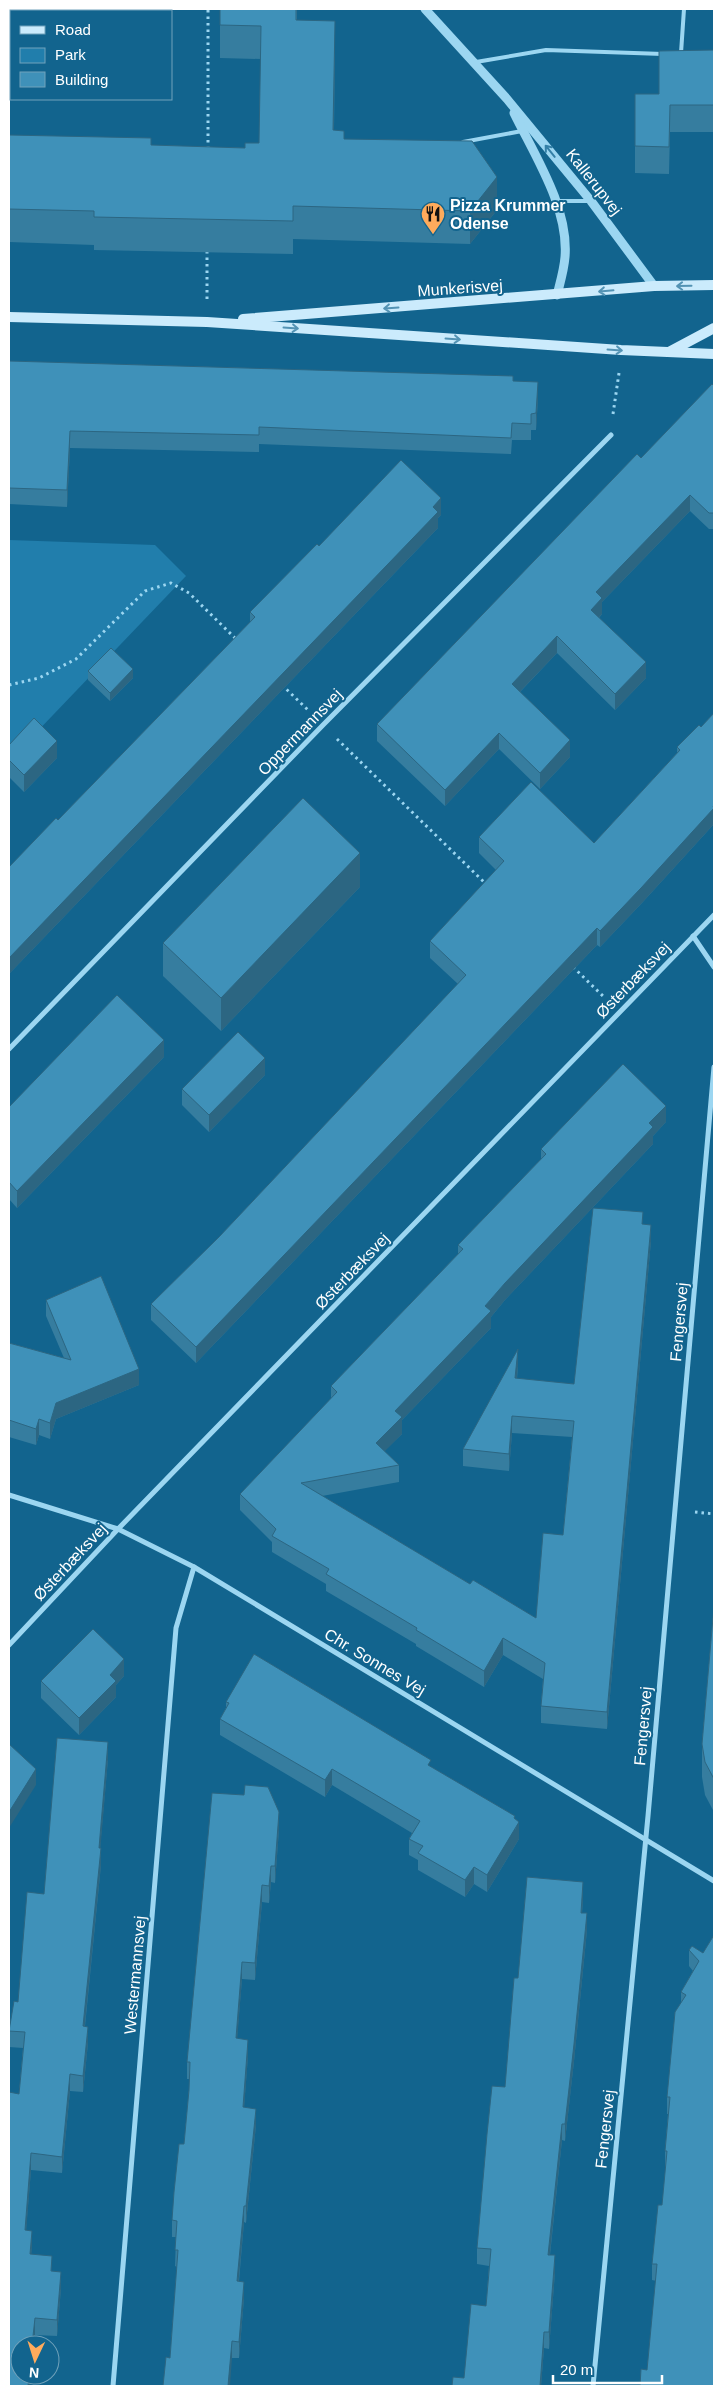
<svg xmlns="http://www.w3.org/2000/svg" width="723" height="2395" font-family="Arial,sans-serif">
	<style>
		.green { fill: #217eac }
		.lines { fill: none; stroke-linecap: round; stroke-linejoin: round }
		.path { stroke: #9cd6f1; stroke-width: 3; stroke-dasharray: 2.5 4; stroke-linecap: butt }
		.service { stroke: #9cd6f1; stroke-width: 4 }
		.minor { stroke: #9cd6f1; stroke-width: 5 }
		.tertiary { stroke: #9cd6f1; stroke-width: 9 }
		.secondary { stroke: #cbebfc; stroke-width: 10 }
		.wall { fill: #367d9f }
		.shaded-wall { fill: #2c6682 }
		.building { fill: #3f91b9; stroke: #2c6682 }
		.oneway { stroke: #3480a7 }
		.oneway2 { stroke: #5393b4 }
		.labels { text-anchor: middle; dominant-baseline: central; stroke-width: 4; stroke-linejoin: round; paint-order: stroke }
		.street-label { font-size: 16px; fill: #fff; stroke: #12648e }
		.poi-label { font-size: 16px; font-weight: bold; fill: #fff; stroke: #12648e; text-anchor: start }
	</style>
	<rect width="100%" height="100%" fill="#12648e"/>
	<path class="green" d="M9 540 155 545 186 576 9 761Z"/>
	<g class="lines">
		<g class="path">
			<path d="M208 149V9"/>
			<path d="M207 299V250"/>
			<path d="M613 414 619 373"/>
			<path d="M9 685 39 678 76 659 145 591 171 583 189 593 237 640"/>
			<path d="M282 685 308 710"/>
			<path d="M337 739 487 885"/>
			<path d="M573 967 604 997"/>
			<path d="M695 1512 714 1514"/>
		</g>
		<g class="service">
			<path d="M681 53 684 9"/>
			<path d="M476 62 546 50 663 54"/>
			<path d="M463 142 522 131"/>
			<path d="M558 201H588"/>
		</g>
		<g class="minor">
			<path d="M693 936 714 967"/>
			<path d="M9 1049 323 725 611 435"/>
			<path d="M9 1495 118 1529 194 1567 714 1881"/>
			<path d="M9 1645 118 1529 714 915"/>
			<path d="M113 2386 176 1628 194 1567"/>
			<path d="M593 2386 648 1816 714 1067"/>
		</g>
		<g class="tertiary">
			<path d="M425 9 507 99 591 201 654 286"/>
			<path d="M514 113C535 156 569 208 565 257 564 270 560 283 557 295"/>
		</g>
		<g class="secondary">
			<path d="M9 317 207 322 621 350 714 354"/>
			<path d="M243 319 654 286 714 285"/>
			<path d="M669 352 714 328"/>
		</g>
	</g>
	<g class="wall">
		<path d="M297 9V20L335 54 334 130 344 139 497 210 470 244 293 239V254L94 250V245L9 242V135L151 145 245 148 259 143 261 59 220 58V25Z"/>
		<path d="M714 50V132H670L669 174 635 173V146L659 94Z"/>
		<path d="M9 361 513 381 538 398 536 430H531V440H512L511 454 259 444V452L70 448 67 507 9 504Z"/>
		<path d="M714 386V529H709L690 511 602 602V614L599 618 646 678 615 710 557 653 520 692 570 757 540 789 499 749 445 806 377 741V724L641 458Z"/>
		<path d="M441 515 438 518V528L9 974V867L58 820 250 622V612L319 546Z"/>
		<path d="M88 671 133 678 110 701 88 680Z"/>
		<path d="M714 713V824L641 904 600 947 597 945 196 1363 151 1320V1304L219 1237 458 984 430 958V941L496 870 479 853V837L594 843 677 753V747L701 727Z"/>
		<path d="M57 758 24 792 9 777V760Z"/>
		<path d="M360 887 221 1031 163 976V943Z"/>
		<path d="M164 1057 17 1208 9 1199V1107Z"/>
		<path d="M265 1075 209 1132 182 1105V1089Z"/>
		<path d="M666 1122 653 1136V1144L505 1300 491 1317V1328L402 1420V1434L384 1451 399 1465V1482L322 1496 470 1584 536 1618 563 1535 572 1437 512 1433 509 1471 463 1466V1449L518 1366 517 1379 574 1384 643 1224 651 1241 607 1729 541 1723V1706L543 1679 503 1655 484 1687 416 1646V1644L326 1591V1584L272 1552V1542L240 1510V1494L331 1399V1386L458 1254V1245L541 1159V1149Z"/>
		<path d="M46 1300 139 1385 56 1419 50 1439 39 1435 36 1445 9 1437V1343L64 1358 46 1316Z"/>
		<path d="M714 1606V1812L705 1795 702 1777V1744Z"/>
		<path d="M124 1676 116 1685V1697L79 1735 41 1698V1681Z"/>
		<path d="M226 1702 431 1767 515 1819 519 1839 487 1892 474 1884 465 1897 418 1870V1860L409 1855V1839L412 1833 332 1785 325 1797 220 1735V1719L226 1708Z"/>
		<path d="M108 1759 100 1848 101 1865 85 2026 88 2043 83 2092 70 2091 62 2173 31 2170 26 2230 32 2247 31 2254 52 2271 61 2288 57 2336 35 2335 20 2375H31L30 2386H9L19 2094 23 2048 9 2047V2031L18 2002 44 1894Z"/>
		<path d="M279 1829 275 1883 271 1882 269 1903 262 1902 255 1980 242 1979 237 2038 248 2056 244 2107 256 2125 246 2223 244 2222 239 2281 244 2298 239 2358H170L177 2267 175 2266 176 2237H172V2220L184 2144 189 2090 190 2079H187V2062Z"/>
		<path d="M583 1899 582 1913 587 1930 574 2061 565 2141 562 2140 550 2255 555 2272 549 2349 544 2348 541 2386 464 2378 486 2306 489 2266 477 2264V2248L505 2087 518 1978Z"/>
		<path d="M689 1950 703 1953 647 2370 656 2281 652 2280V2264L662 2205 666 2167H665V2151L668 2114H667V2097L681 2002V1992L693 1971 689 1966Z"/>
	</g>
	<g class="shaded-wall">
		<path d="M335 21V54L333 164V130Z"/>
		<path d="M497 177V210L470 244V211Z"/>
		<path d="M538 382V398L536 430V413Z"/>
		<path d="M70 431V448L67 507V490Z"/>
		<path d="M690 495V511L602 602V614L591 626V610L596 592Z"/>
		<path d="M441 498V515L438 518V528L9 974V958Z"/>
		<path d="M557 636V653L512 700V684Z"/>
		<path d="M646 662V678L615 710V694Z"/>
		<path d="M133 669V678L110 701V693Z"/>
		<path d="M499 733V749L445 806V790Z"/>
		<path d="M570 740V757L540 789V773Z"/>
		<path d="M57 741V758L24 792V775Z"/>
		<path d="M714 805V824L641 904 600 947V931Z"/>
		<path d="M360 853V887L221 1031V998Z"/>
		<path d="M597 928V945L196 1363V1347Z"/>
		<path d="M164 1040V1057L17 1208V1191Z"/>
		<path d="M265 1058V1075L209 1132V1115Z"/>
		<path d="M666 1106V1122L653 1136V1144L505 1300 491 1317V1328L402 1420V1434L376 1460V1443L395 1411 505 1283 649 1123Z"/>
		<path d="M651 1225V1241L607 1729V1712Z"/>
		<path d="M518 1349V1366L515 1395V1378Z"/>
		<path d="M139 1369V1385L56 1419 50 1439V1423L56 1403Z"/>
		<path d="M512 1416V1433L509 1471V1454Z"/>
		<path d="M39 1419V1435L36 1445V1429Z"/>
		<path d="M503 1638V1655L484 1687V1671Z"/>
		<path d="M124 1659V1676L116 1685V1697L79 1735V1718L110 1675Z"/>
		<path d="M108 1742V1759L99 1865V1848Z"/>
		<path d="M36 1769V1785L9 1828V1812Z"/>
		<path d="M332 1769V1785L325 1797V1780Z"/>
		<path d="M279 1812V1829L275 1883V1866Z"/>
		<path d="M515 1816V1830L519 1822V1839L487 1892V1875Z"/>
		<path d="M101 1848V1865L83 2043V2026Z"/>
		<path d="M271 1866V1882L269 1903V1886Z"/>
		<path d="M474 1867V1884L465 1897V1880Z"/>
		<path d="M583 1882V1899L581 1929V1913Z"/>
		<path d="M262 1885V1902L255 1980V1963Z"/>
		<path d="M587 1913V1930L574 2061 565 2141V2124Z"/>
		<path d="M242 1962V1979L236 2055V2038Z"/>
		<path d="M88 2027V2043L83 2092V2076Z"/>
		<path d="M248 2040V2056L243 2124V2107Z"/>
		<path d="M70 2074V2091L62 2173V2157Z"/>
		<path d="M256 2109V2125L246 2223V2206Z"/>
		<path d="M562 2124V2140L548 2271V2255Z"/>
		<path d="M31 2153V2170L25 2247V2230Z"/>
		<path d="M244 2206V2222L237 2298V2281Z"/>
		<path d="M32 2231V2247L30 2271V2254Z"/>
		<path d="M555 2255V2272L549 2349V2332Z"/>
		<path d="M61 2272V2288L57 2336V2320Z"/>
		<path d="M244 2282V2298L239 2358V2342Z"/>
		<path d="M35 2318V2335L34 2345H32Z"/>
		<path d="M544 2332V2348L541 2386H540Z"/>
		<path d="M232 2341V2358L230 2386H228Z"/>
		<path d="M29 2375H31L30 2386H28Z"/>
	</g>
	<g class="building">
		<path d="M220 9H296V20L335 21 333 130 344 131V139L472 141 497 177 470 211 293 206V221L94 217V211L9 209V135L151 138V145L245 148V143H259L261 26 220 25Z"/>
		<path d="M714 50V105H670L669 147 635 146V94H659V51Z"/>
		<path d="M9 361 513 376V381L538 382 536 413 531 414V424L512 423 511 438 259 427V435L70 431 67 490 9 488Z"/>
		<path d="M712 384 714 386V513H709L690 495 596 592 602 598 591 610 646 662 615 694 557 636 512 684 570 740 540 773 499 733 445 790 377 724 637 454 641 458Z"/>
		<path d="M401 460 441 498 433 507 438 512 9 958V867L56 818 58 820 255 617 250 612 317 544 319 546Z"/>
		<path d="M111 648 133 669 110 693 88 671Z"/>
		<path d="M714 713V805L713 806 714 808 641 888 600 931 597 928 196 1347 151 1304 219 1237 466 975 430 941 504 861 479 837 531 782 594 843 680 750 677 747 699 725 701 727Z"/>
		<path d="M34 718 57 741 24 775 9 760V745Z"/>
		<path d="M303 798 360 853 221 998 163 943Z"/>
		<path d="M117 995 164 1040 17 1191 9 1182V1107Z"/>
		<path d="M238 1032 265 1058 209 1115 182 1089Z"/>
		<path d="M623 1064 666 1106 649 1123 653 1127 505 1283 485 1306 491 1311 395 1411 402 1417 376 1443 399 1465 301 1483 470 1584 473 1580 536 1618 543 1533 563 1535 574 1421 512 1416 509 1454 463 1449 518 1349 515 1378 574 1384 593 1208 643 1212 642 1224 651 1225 607 1712 541 1706 545 1663 503 1638 484 1671 416 1630 417 1628 326 1574 329 1569 272 1536 276 1529 240 1494 337 1392 331 1386 463 1249 458 1245 546 1154 541 1149Z"/>
		<path d="M101 1276 139 1369 56 1403 50 1423 39 1419 36 1429 9 1420V1343L71 1360 46 1300Z"/>
		<path d="M714 1606V1779L705 1762 702 1744Z"/>
		<path d="M93 1629 124 1659 110 1675 116 1681 79 1718 41 1681Z"/>
		<path d="M254 1654 431 1760 428 1765 515 1816 514 1818 519 1822 487 1875 474 1867 465 1880 418 1853 423 1846 409 1839 420 1821 332 1769 325 1780 220 1719 229 1703 226 1702Z"/>
		<path d="M57 1738 108 1742 99 1848H101L83 2026 88 2027 83 2076 70 2074 62 2157 31 2153 25 2230 32 2231 30 2254 52 2256 51 2271 61 2272 57 2320 35 2318 32 2345H20V2375H29L28 2386H9V2092L19 2094 25 2032 9 2031 14 2001 18 2002 27 1892 44 1894Z"/>
		<path d="M9 1744 36 1769 9 1812Z"/>
		<path d="M245 1785 268 1787 279 1812 275 1866H271L269 1886 262 1885 255 1963 242 1962 236 2038 248 2040 243 2107 256 2109 246 2206H244L237 2281 244 2282 239 2342 232 2341 228 2386H163L166 2357 170 2358 178 2250H175L177 2221 172 2220 174 2192 179 2144H184L189 2090 190 2062H187L212 1793 244 1795Z"/>
		<path d="M527 1877 583 1882 581 1913H587L574 2044 565 2124H562L548 2255H555L549 2332H544L540 2386H452L453 2377 464 2378 471 2304 486 2306 491 2249 477 2248 487 2134 492 2086 505 2087 514 1978H518Z"/>
		<path d="M714 1935V2386H640L641 2369 647 2370 657 2264H652L658 2205H662L667 2151H665L670 2097H667L675 2012 686 1995 681 1992 699 1961 689 1950 692 1946 703 1953Z"/>
	</g>
	<defs><path id="oneway-shaft" d="M-6 0H5M1.5-3L5.5 0L1.5 3" fill="none" stroke-width="1.6" stroke-linecap="round" stroke-linejoin="round" transform="scale(1.25)"/></defs>
	<use class="oneway" href="#oneway-shaft" transform="translate(550 151) rotate(-129)"/>
	<g class="oneway2">
		<use href="#oneway-shaft" transform="translate(684 286) rotate(179)"/>
		<use href="#oneway-shaft" transform="translate(606 291) rotate(175)"/>
		<use href="#oneway-shaft" transform="translate(391 308) rotate(176)"/>
		<use href="#oneway-shaft" transform="translate(291 328) rotate(4)"/>
		<use href="#oneway-shaft" transform="translate(453 339) rotate(4)"/>
		<use href="#oneway-shaft" transform="translate(615 350) rotate(4)"/>
	</g>
	<defs>
		<symbol id="restaurant-pin" viewBox="-11 -11 22 30"><path d="M0 17L-7.5 6A9.5 9.5 0 1 1 7.5 6Z" fill="#ffab5c" stroke="#12648e"/><path d="M-5-6h1v4h1v-4h1v4h1v-4h1v5L-1.5 .5V6h-2V.5L-5-1ZM5-6V6H3V1.5H1.5Q1.5-4 5-6Z" fill="#111"/></symbol>
	</defs>
	<g fill-rule="evenodd">
		<use href="#restaurant-pin" x="419" y="200" width="28" height="38"/>
	</g>
	<g class="labels">
		<g class="street-label">
			<text transform="translate(594 182) rotate(52)">Kallerupvej</text>
			<text transform="translate(460 288) rotate(-4)">Munkerisvej</text>
			<text transform="translate(300 732) rotate(-46)">Oppermannsvej</text>
			<text transform="translate(633 980) rotate(-46)">Østerbæksvej</text>
			<text transform="translate(352 1271) rotate(-46)">Østerbæksvej</text>
			<text transform="translate(679 1322) rotate(-85)">Fengersvej</text>
			<text transform="translate(70 1562) rotate(-47)">Østerbæksvej</text>
			<text transform="translate(375 1662) rotate(31)">Chr. Sonnes Vej</text>
			<text transform="translate(643 1726) rotate(-85)">Fengersvej</text>
			<text transform="translate(135 1975) rotate(-85)">Westermannsvej</text>
			<text transform="translate(605 2129) rotate(-84)">Fengersvej</text>
		</g>
		<g class="poi-label">
			<text x="450" y="205">Pizza Krummer<tspan x="450" dy="18">Odense</tspan></text>
		</g>
	</g>
	<rect width="723" height="2395" fill="none" stroke="#ffffff" stroke-width="20"/>
	<rect x="10" y="10" width="162" height="90" fill="#12648e" stroke="#71a2bb"/>
	<rect x="20" y="26" width="25" height="8" fill="#cbebfc" stroke="#71a2bb"/>
	<text x="55" y="35" font-size="15" fill="#ffffff">Road</text>
	<rect x="20" y="48" width="25" height="15" fill="#217eac" stroke="#71a2bb"/>
	<text x="55" y="60" font-size="15" fill="#ffffff">Park</text>
	<rect x="20" y="72" width="25" height="15" fill="#3f91b9" stroke="#71a2bb"/>
	<text x="55" y="85" font-size="15" fill="#ffffff">Building</text>
	<g transform="translate(35 2360) rotate(184)"><circle r="24" fill="#12648e" stroke="#71a2bb"/>
	<path d="M0-4L9 19L0 12L-9 19Z" fill="#ffab5c"/>
	<text y="-8" font-size="14" font-weight="bold" text-anchor="middle" fill="#ffffff">N</text>
	</g>
	<path d="M553 2375v8h109v-8" fill="none" stroke="#ffffff" stroke-width="2.5"/>
	<text x="560" y="2375" font-size="15" fill="#ffffff" stroke="#12648e" stroke-width="4" paint-order="stroke">20 m</text>
</svg>
